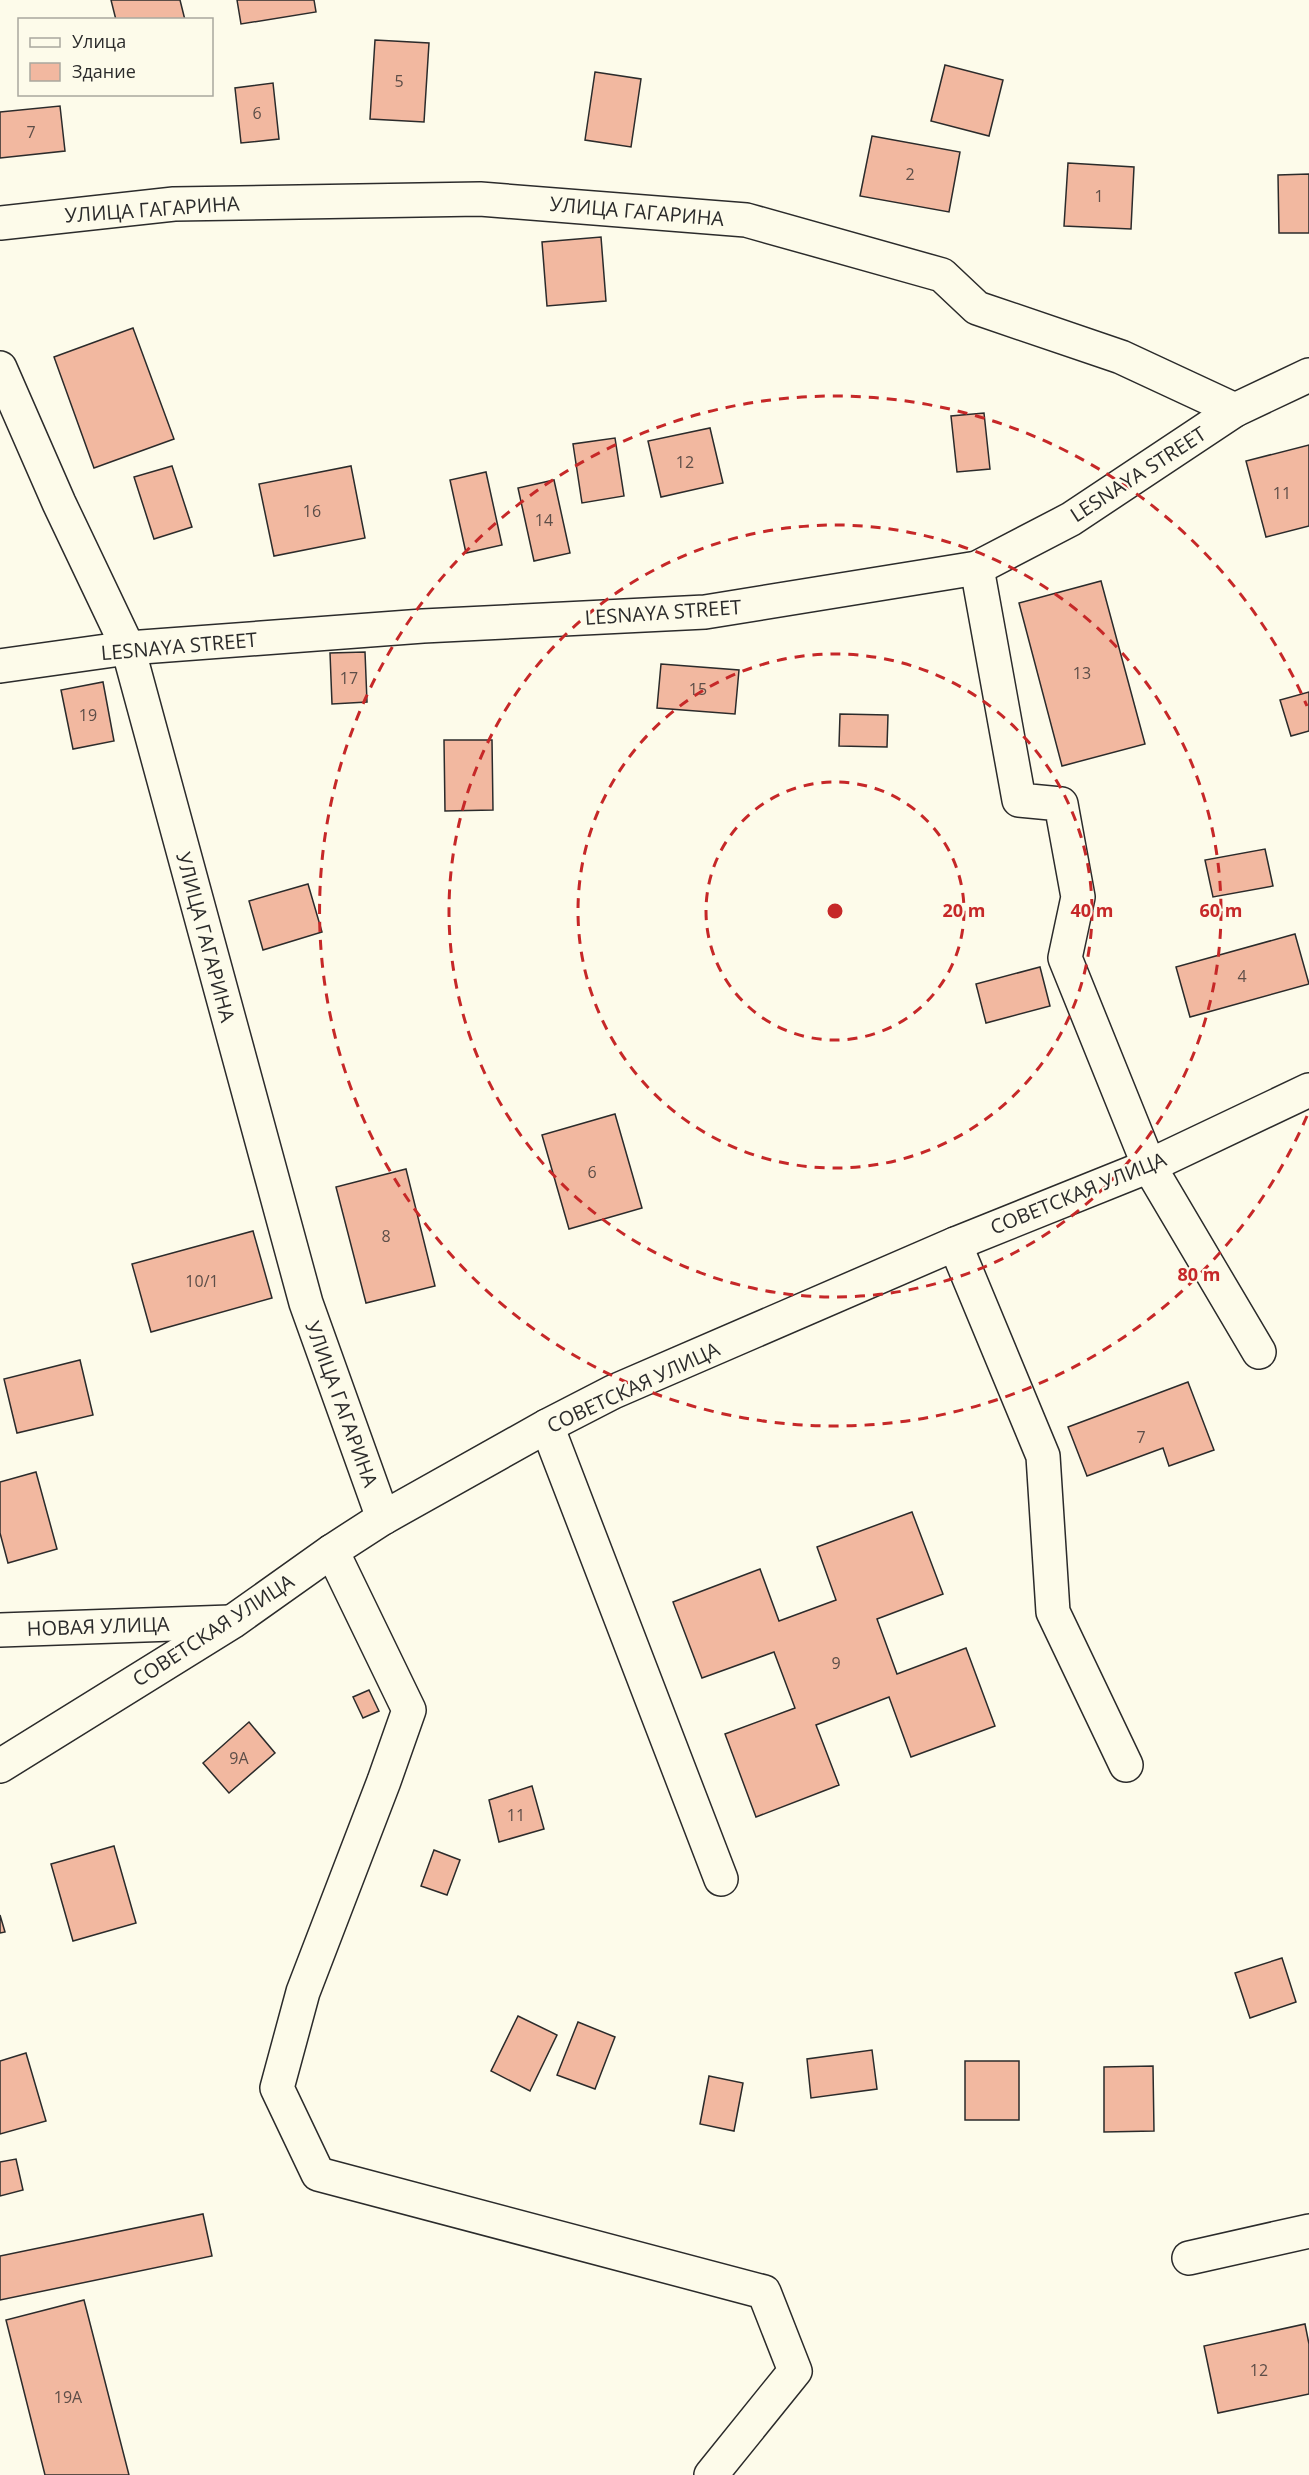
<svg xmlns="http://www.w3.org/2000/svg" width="1309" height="2475" font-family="'Open Sans',sans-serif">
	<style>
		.building { fill: #f2b8a0; stroke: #2b2b2b; stroke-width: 1.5 }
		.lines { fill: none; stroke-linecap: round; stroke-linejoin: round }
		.minor-casing { stroke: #2b2b2b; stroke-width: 36 }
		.minor { stroke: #fdfbea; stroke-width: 33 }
		.ring { fill: none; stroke: #c62828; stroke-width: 3; stroke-dasharray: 10 8 }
		.labels { text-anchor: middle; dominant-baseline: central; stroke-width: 4.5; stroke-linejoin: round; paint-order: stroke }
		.number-label { font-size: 16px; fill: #5d4e48 }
		.street-label { font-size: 20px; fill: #2b2b2b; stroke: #fdfbea }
		.centre { fill: #c62828; stroke: #fdfbea; stroke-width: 3 }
		.ring-label { font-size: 18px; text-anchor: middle; font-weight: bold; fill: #c62828; stroke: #fdfbea; stroke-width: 4.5; stroke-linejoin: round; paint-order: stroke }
	</style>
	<rect width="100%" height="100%" fill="#fdfbea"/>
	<g class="building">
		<path d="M111 0H180L185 20H116Z"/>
		<path d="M237 0H314L316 12 241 24Z"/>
		<path d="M375 40 429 43 424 122 370 119Z"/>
		<path d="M945 65 1003 80 989 136 931 121Z"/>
		<path d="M595 72 641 79 631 147 585 140Z"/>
		<path d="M273 83 279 139 241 143 235 88Z"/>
		<path d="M60 106 65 151 0 158V112Z"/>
		<path d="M872 136 960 152 949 212 860 196Z"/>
		<path d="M1068 163 1134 167 1131 229 1064 226Z"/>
		<path d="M1309 174V233H1279L1278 175Z"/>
		<path d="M601 237 606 301 547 306 542 242Z"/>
		<path d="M133 328 174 439 94 468 54 357Z"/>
		<path d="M984 413 990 469 957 472 951 416Z"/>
		<path d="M710 428 723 483 661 497 648 441Z"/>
		<path d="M615 438 624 496 582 503 573 444Z"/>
		<path d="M1309 445V526L1266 537 1246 461Z"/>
		<path d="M172 466 192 527 154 539 134 477Z"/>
		<path d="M351 466 365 538 274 556 259 484Z"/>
		<path d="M486 472 502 545 466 553 450 480Z"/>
		<path d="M554 480 570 553 534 561 518 488Z"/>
		<path d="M1101 581 1145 744 1062 766 1019 603Z"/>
		<path d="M365 652 367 702 332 704 330 653Z"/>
		<path d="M661 664 739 670 735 714 657 708Z"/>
		<path d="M103 682 114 741 73 749 61 690Z"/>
		<path d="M1309 692V731L1291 736 1280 700Z"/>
		<path d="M840 714 888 715 887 747 839 746Z"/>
		<path d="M444 740H492L493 810 445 811Z"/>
		<path d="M1265 849 1273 886 1213 897 1205 860Z"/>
		<path d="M308 884 322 932 263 950 249 901Z"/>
		<path d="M1295 934 1309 984 1190 1017 1176 967Z"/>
		<path d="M1040 967 1050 1006 986 1023 976 984Z"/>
		<path d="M615 1114 642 1208 569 1229 542 1135Z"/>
		<path d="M406 1169 435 1286 366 1303 336 1187Z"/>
		<path d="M253 1231 272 1298 151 1332 132 1264Z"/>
		<path d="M80 1360 93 1415 17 1433 4 1379Z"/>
		<path d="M1188 1382 1214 1450 1169 1466 1163 1448 1087 1476 1068 1427Z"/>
		<path d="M36 1472 57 1549 8 1563 0 1533V1482Z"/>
		<path d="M912 1512 943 1594 877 1619 897 1674 966 1648 995 1726 911 1757 889 1697 816 1725 839 1785 756 1817 725 1734 795 1708 774 1652 702 1678 673 1602 760 1569 779 1621 836 1600 817 1547Z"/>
		<path d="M369 1690 379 1711 363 1718 353 1697Z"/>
		<path d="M249 1722 275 1753 229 1793 203 1763Z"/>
		<path d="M532 1786 544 1829 499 1842 489 1800Z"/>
		<path d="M114 1846 136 1923 73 1941 51 1864Z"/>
		<path d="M434 1850 460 1860 447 1895 421 1886Z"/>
		<path d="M0 1915 5 1932 0 1933Z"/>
		<path d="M1282 1958 1296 2002 1250 2018 1235 1973Z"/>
		<path d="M518 2016 557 2035 530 2091 491 2071Z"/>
		<path d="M578 2022 615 2037 595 2089 557 2075Z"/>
		<path d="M872 2050 877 2089 811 2098 807 2059Z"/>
		<path d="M26 2053 46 2121 0 2134V2061Z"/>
		<rect x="965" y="2061" width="54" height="59"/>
		<path d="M1153 2066 1154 2131 1104 2132V2067Z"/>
		<path d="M709 2076 743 2083 734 2131 700 2124Z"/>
		<path d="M16 2159 23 2190 0 2196V2162Z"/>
		<path d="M203 2214 212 2256 0 2300V2256Z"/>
		<path d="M84 2300 129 2475H45L6 2320Z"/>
		<path d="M1305 2324 1309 2344V2394L1218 2413 1204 2346Z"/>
	</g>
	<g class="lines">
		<defs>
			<g id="minor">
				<path d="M0 223 174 204 480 199 746 220 942 275 977 308 1121 357 1235 410"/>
				<path d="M0 368 59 503 128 648 306 1303 383 1518"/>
				<path d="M977 568 1019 800 1061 804 1078 897 1065 958 1149 1166 1259 1352"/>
				<path d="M0 666 128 648 423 626 705 612 977 568 1071 519 1235 410 1309 375"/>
				<path d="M955 1244 1043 1456 1053 1612 1126 1765"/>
				<path d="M547 1426 721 1879"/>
				<path d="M332 1551 409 1710 384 1781 303 1992 277 2088 318 2174 764 2292 795 2371 711 2475"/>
				<path d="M0 1630 230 1622"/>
				<path d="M0 1766 232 1622 332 1551 383 1518 547 1426 613 1392 955 1244 1149 1166 1309 1090"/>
				<path d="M1189 2258 1309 2231"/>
			</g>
		</defs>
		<use href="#minor" class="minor-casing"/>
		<use href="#minor" class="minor"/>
	</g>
	<g class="ring">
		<circle cx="835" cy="911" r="129"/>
		<circle cx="835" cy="911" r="257"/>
		<circle cx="835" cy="911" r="386"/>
		<path d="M1307 1116A515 515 0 1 1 1307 706"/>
	</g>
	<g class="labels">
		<g class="number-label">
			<text x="399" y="81">5</text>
			<text x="257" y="113">6</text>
			<text x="31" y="132">7</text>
			<text x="910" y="174">2</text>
			<text x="1099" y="196">1</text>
			<text x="685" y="462">12</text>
			<text x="1282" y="493">11</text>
			<text x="312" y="511">16</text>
			<text x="544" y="520">14</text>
			<text x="1082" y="673">13</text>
			<text x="349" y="678">17</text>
			<text x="698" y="689">15</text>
			<text x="88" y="715">19</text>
			<text x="1242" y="976">4</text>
			<text x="592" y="1172">6</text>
			<text x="386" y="1236">8</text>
			<text x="202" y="1281">10/1</text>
			<text x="1141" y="1437">7</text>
			<text x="836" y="1663">9</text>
			<text x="239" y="1758">9А</text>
			<text x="516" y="1815">11</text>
			<text x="1259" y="2370">12</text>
			<text x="68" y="2397">19А</text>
		</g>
		<g class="street-label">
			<text transform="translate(152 209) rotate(-4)">УЛИЦА ГАГАРИНА</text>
			<text transform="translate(637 211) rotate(5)">УЛИЦА ГАГАРИНА</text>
			<text transform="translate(1138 474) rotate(-33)">LESNAYA STREET</text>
			<text transform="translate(663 612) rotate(-4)">LESNAYA STREET</text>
			<text transform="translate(179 646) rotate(-5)">LESNAYA STREET</text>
			<text transform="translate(206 937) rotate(75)">УЛИЦА ГАГАРИНА</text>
			<text transform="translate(1078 1193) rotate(-22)">СОВЕТСКАЯ УЛИЦА</text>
			<text transform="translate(633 1387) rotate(-25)">СОВЕТСКАЯ УЛИЦА</text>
			<text transform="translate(342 1404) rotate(70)">УЛИЦА ГАГАРИНА</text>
			<text transform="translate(98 1626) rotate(-2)">НОВАЯ УЛИЦА</text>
			<text transform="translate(213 1630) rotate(-33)">СОВЕТСКАЯ УЛИЦА</text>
		</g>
	</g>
	<circle cx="835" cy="911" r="9" class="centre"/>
	<g class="ring-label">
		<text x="964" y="917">20 m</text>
		<text x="1092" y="917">40 m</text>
		<text x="1221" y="917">60 m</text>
		<text x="1199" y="1281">80 m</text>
	</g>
	<rect x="18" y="18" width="195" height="78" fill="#fdfbea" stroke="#a9a89e" stroke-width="1.5"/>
	<rect x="30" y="38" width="30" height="9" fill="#fdfbea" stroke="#a9a89e" stroke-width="1.5"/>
	<text x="72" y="48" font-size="18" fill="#2b2b2b">Улица</text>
	<rect x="30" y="63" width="30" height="18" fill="#f2b8a0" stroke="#a9a89e" stroke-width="1.5"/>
	<text x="72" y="78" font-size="18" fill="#2b2b2b">Здание</text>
</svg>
